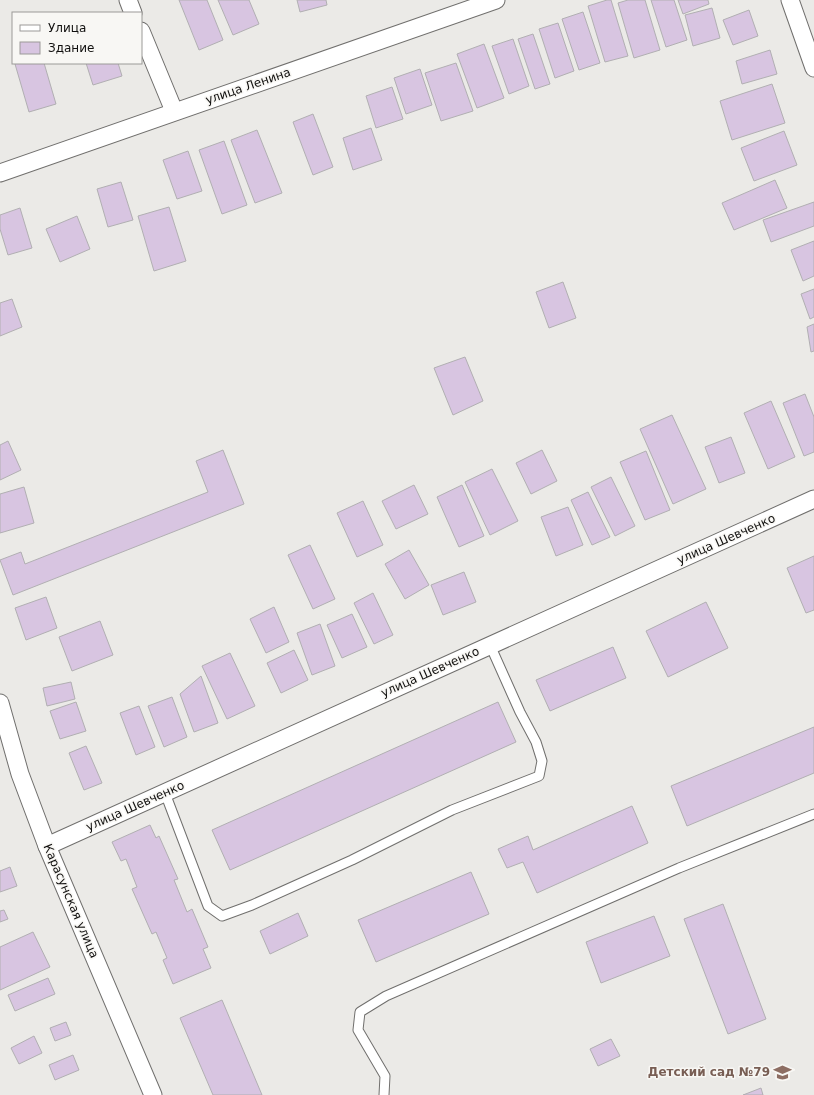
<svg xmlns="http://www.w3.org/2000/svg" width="814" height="1095" font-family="'DejaVu Sans',sans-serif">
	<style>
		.building { fill: #d8c5e1; stroke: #b1afb2 }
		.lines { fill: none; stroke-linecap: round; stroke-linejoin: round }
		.lane-casing { stroke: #706f6d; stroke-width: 11 }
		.street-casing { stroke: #706f6d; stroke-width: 19 }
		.lane { stroke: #fff; stroke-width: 9 }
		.street { stroke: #fff; stroke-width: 17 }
		.labels { text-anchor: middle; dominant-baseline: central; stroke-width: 3; stroke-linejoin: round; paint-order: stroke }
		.street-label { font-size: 12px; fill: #100f0e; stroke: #f8f7f4 }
		.education-label { font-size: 12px; font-weight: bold; fill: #785e54; stroke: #f8f7f4; text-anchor: end }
	</style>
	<rect width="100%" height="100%" fill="#ebeae7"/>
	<g class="building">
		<path d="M179 0H207L223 40 199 50Z"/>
		<path d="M218 0H249L259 24 233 35Z"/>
		<path d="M297 0H326L327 5 300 12Z"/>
		<path d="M607 0H611L628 56 605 62 588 6Z"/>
		<path d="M628 0H645L660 50 634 58 618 3Z"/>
		<path d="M651 0H674L687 40 666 47Z"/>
		<path d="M678 0H708L709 4 683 14Z"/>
		<path d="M712 8 720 38 693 46 685 15Z"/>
		<path d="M749 10 758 36 733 45 723 20Z"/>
		<path d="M583 12 600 63 579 70 562 19Z"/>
		<path d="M558 23 574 71 555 78 539 29Z"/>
		<path d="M533 34 550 84 535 89 518 39Z"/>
		<path d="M513 39 529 86 509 94 492 46Z"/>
		<path d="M484 44 504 98 477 108 457 54Z"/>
		<path d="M770 50 777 74 742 84 736 61Z"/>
		<path d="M17 63H44L56 104 29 112 15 64Z"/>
		<path d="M86 63H118L122 76 93 85Z"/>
		<path d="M456 63 473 111 441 121 425 73Z"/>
		<path d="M420 69 432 105 406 114 394 78Z"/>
		<path d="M772 84 785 123 732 140 720 101Z"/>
		<path d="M392 87 403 119 376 128 366 96Z"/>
		<path d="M313 114 333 167 313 175 293 122Z"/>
		<path d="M371 128 382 160 353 170 343 138Z"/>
		<path d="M257 130 282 193 255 203 231 140Z"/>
		<path d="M784 131 797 165 754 181 741 148Z"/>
		<path d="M224 141 247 205 222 214 199 150Z"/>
		<path d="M188 151 202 191 177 199 163 160Z"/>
		<path d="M775 180 787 208 734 230 722 203Z"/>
		<path d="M121 182 133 220 108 227 97 189Z"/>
		<path d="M814 202V226L771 242 763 220Z"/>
		<path d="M169 207 186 261 154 271 138 216Z"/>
		<path d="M20 208 32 248 8 255 0 229V215Z"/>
		<path d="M77 216 90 249 60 262 46 229Z"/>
		<path d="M814 241V276L803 281 791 250Z"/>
		<path d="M563 282 576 318 549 328 536 292Z"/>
		<path d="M814 289V317L810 319 801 294Z"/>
		<path d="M12 299 22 327 0 336V303Z"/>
		<path d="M814 324V351L811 352 807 327Z"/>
		<path d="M465 357 483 401 453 415 434 368Z"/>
		<path d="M805 394 814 417V452L804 456 783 403Z"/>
		<path d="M771 401 795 457 768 469 744 413Z"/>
		<path d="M672 415 706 489 673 504 640 429Z"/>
		<path d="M731 437 745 473 719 483 705 447Z"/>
		<path d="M8 441 21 470 0 480V445Z"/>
		<path d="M223 450 244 504 13 595 0 560 21 552 25 564 208 492 196 461Z"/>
		<path d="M542 450 557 481 531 494 516 463Z"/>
		<path d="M646 451 670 510 645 520 620 462Z"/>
		<path d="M492 469 518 521 490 535 465 482Z"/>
		<path d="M611 477 635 526 615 536 591 487Z"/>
		<path d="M414 485 428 514 396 529 382 501Z"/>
		<path d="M462 485 484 536 459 547 437 497Z"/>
		<path d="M24 487 34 523 0 533V494Z"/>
		<path d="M588 492 610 537 592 545 571 500Z"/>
		<path d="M363 501 383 545 357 557 337 513Z"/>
		<path d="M568 507 583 545 556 556 541 517Z"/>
		<path d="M310 545 335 599 313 609 288 555Z"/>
		<path d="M409 550 429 585 405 599 385 564Z"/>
		<path d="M814 556V610L806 613 787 568Z"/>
		<path d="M464 572 476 602 443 615 431 585Z"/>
		<path d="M373 593 393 635 374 644 354 603Z"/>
		<path d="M46 597 57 628 26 640 15 608Z"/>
		<path d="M706 602 728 648 668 677 646 631Z"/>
		<path d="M274 607 289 642 266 653 250 619Z"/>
		<path d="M352 614 367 647 342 658 327 625Z"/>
		<path d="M100 621 113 655 72 671 59 637Z"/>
		<path d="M320 624 335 666 312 675 297 633Z"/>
		<path d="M613 647 626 678 550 711 536 680Z"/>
		<path d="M294 650 308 680 281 693 267 663Z"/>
		<path d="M230 653 255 706 227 719 202 666Z"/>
		<path d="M201 676 218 723 194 732 180 694Z"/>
		<path d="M71 682 75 699 47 706 43 688Z"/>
		<path d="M172 697 187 737 164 747 148 706Z"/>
		<path d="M76 702 86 731 60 739 50 711Z"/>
		<path d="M498 702 516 742 230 870 212 830Z"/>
		<path d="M139 706 155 747 136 755 120 713Z"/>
		<path d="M814 727V773L687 826 671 786Z"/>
		<path d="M86 746 102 783 84 790 69 753Z"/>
		<path d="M632 806 648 843 537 893 523 862 507 868 498 849 528 836 533 850Z"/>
		<path d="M150 825 156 838 159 836 178 879 174 880 187 912 192 909 208 947 203 949 211 968 173 984 163 960 167 958 156 932 152 934 132 889 137 887 126 859 121 861 112 842Z"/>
		<path d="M10 867 17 886 0 892V871Z"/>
		<path d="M471 872 489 914 376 962 358 920Z"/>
		<path d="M723 904 766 1019 728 1034 684 919Z"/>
		<path d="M4 910 8 919 0 922V911Z"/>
		<path d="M298 913 308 936 270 954 260 931Z"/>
		<path d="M654 916 670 956 601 983 586 942Z"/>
		<path d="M33 932 50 967 0 990V947Z"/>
		<path d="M48 978 55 994 15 1011 8 995Z"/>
		<path d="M222 1000 262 1095H213L180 1018Z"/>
		<path d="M66 1022 71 1035 55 1041 50 1028Z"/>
		<path d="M34 1036 42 1053 19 1064 11 1048Z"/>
		<path d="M611 1039 620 1056 598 1066 590 1049Z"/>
		<path d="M73 1055 79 1070 55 1080 49 1065Z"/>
		<path d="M761 1088 763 1095H743Z"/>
	</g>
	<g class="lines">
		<defs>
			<g id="lane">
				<path d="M165 793 208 906 222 916 252 905 352 860 452 810 539 776 542 761 536 742 520 712 490 645"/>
				<path d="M384 1095 385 1076 358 1030 360 1012 386 996 679 868 814 814"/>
			</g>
			<g id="street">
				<path d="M128 0 133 13"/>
				<path d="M790 0 814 68"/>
				<path d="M141 31 174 111"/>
				<path d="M0 173 496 0"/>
				<path d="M0 703 20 774 47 846 153 1095"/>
				<path d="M47 846 814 499"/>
			</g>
		</defs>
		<use href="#lane" class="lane-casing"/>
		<use href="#street" class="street-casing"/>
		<use href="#lane" class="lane"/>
		<use href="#street" class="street"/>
	</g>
	<defs>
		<symbol id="school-bare" viewBox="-9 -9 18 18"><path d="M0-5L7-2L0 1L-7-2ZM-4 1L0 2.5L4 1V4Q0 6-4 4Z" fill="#8d6e63" stroke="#f8f7f4" stroke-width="2.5" paint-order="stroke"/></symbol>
	</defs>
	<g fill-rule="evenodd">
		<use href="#school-bare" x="770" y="1060" width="25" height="25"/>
	</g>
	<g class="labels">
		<g class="street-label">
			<text transform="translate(248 86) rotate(-19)">улица Ленина</text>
			<text transform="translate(726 539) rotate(-24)">улица Шевченко</text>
			<text transform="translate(430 672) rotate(-24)">улица Шевченко</text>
			<text transform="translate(135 806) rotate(-24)">улица Шевченко</text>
			<text transform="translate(71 901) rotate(67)">Карасунская улица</text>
		</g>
		<g class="education-label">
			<text x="770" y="1072">Детский сад №79</text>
		</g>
	</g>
	<rect x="12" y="12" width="130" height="52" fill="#f8f7f4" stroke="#9b9a98"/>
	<rect x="20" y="25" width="20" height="6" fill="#ffffff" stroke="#9b9a98"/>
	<text x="48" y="32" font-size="12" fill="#100f0e">Улица</text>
	<rect x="20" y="42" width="20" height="12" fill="#d8c5e1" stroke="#9b9a98"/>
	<text x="48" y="52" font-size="12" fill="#100f0e">Здание</text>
</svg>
